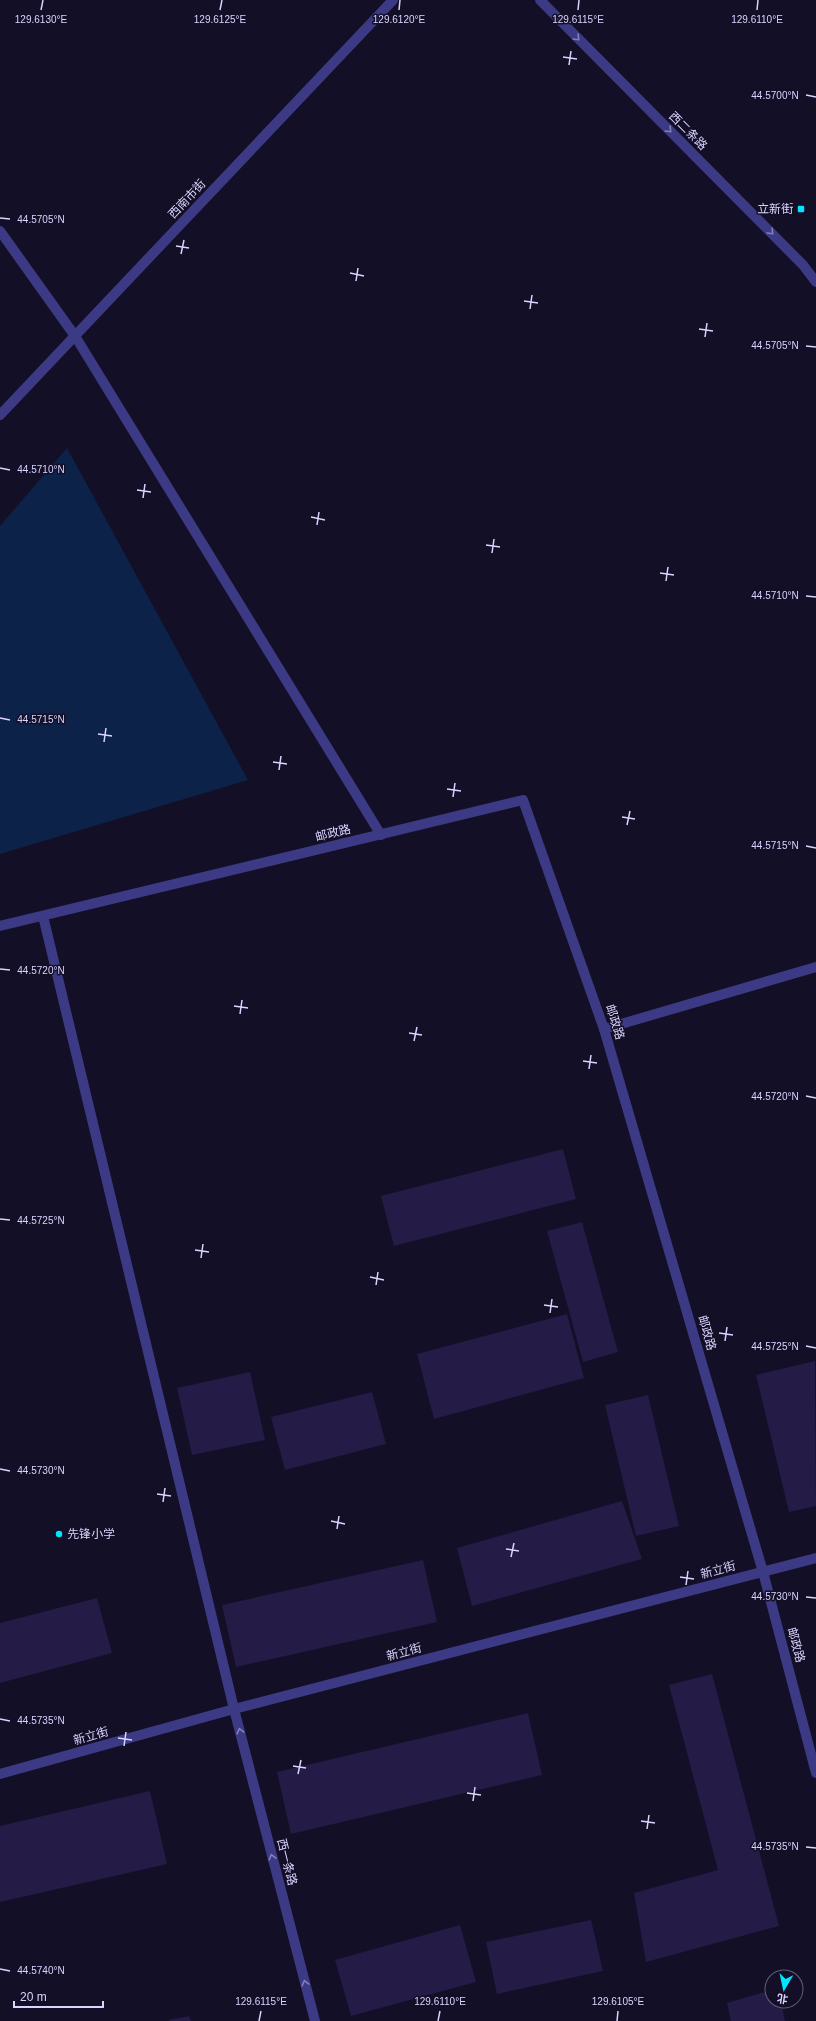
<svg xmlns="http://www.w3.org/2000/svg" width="816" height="2021" font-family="Helvetica,'Noto Sans SC',sans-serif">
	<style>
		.water { fill: #0c2248 }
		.building { fill: #241b47 }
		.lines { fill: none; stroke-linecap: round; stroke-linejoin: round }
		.minor { stroke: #3d3a85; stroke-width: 10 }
		.tertiary { stroke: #3d3a85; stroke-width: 10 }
		.oneway { stroke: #837fbc }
		.ticks { fill: none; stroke: #d9d4ff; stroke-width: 1.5 }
		.poi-dot { fill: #00e5ff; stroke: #130f26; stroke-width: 1.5 }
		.labels { text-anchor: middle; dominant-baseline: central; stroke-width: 3; stroke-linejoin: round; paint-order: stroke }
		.street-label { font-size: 12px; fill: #d9d4ff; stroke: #130f26 }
		.poi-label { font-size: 12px; fill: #d9d4ff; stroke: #130f26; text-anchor: end }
		.ticks-label { font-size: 10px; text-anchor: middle; fill: #d9d4ff; stroke: #130f26; stroke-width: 3; stroke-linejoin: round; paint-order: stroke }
	</style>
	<rect width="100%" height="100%" fill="#130f26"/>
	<path class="water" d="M67 448 248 780 0 854V526Z"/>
	<g class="building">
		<path d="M563 1149 576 1199 394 1246 381 1196Z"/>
		<path d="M582 1222 618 1352 583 1362 547 1231Z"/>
		<path d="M567 1314 584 1378 434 1419 417 1354Z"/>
		<path d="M815 1361 816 1506 789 1512 756 1375Z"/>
		<path d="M250 1372 265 1440 192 1455 177 1388Z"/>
		<path d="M372 1392 386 1444 285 1470 271 1417Z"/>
		<path d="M648 1395 679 1526 636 1536 605 1405Z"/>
		<path d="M622 1501 642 1559 472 1606 457 1548Z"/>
		<path d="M423 1560 437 1622 236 1667 222 1605Z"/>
		<path d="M97 1598 112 1653 0 1683V1623Z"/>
		<path d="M712 1674 779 1926 646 1962 634 1893 718 1870 669 1685Z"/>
		<path d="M528 1713 542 1775 291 1834 277 1772Z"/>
		<path d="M150 1791 167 1864 0 1902V1826Z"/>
		<path d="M591 1920 603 1971 497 1994 486 1942Z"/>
		<path d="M460 1925 476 1982 351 2016 335 1960Z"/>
		<path d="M772 1990V2001H781L785 2021H731L727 2003Z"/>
		<path d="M189 2016 191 2021H170L169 2020Z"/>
	</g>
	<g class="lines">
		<g class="minor">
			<path d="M0 231 75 336 381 835"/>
			<path d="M0 926 523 800 604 1029 763 1572 816 1773"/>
			<path d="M604 1029 816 967"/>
		</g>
		<g class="tertiary">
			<path d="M540 0 803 265 816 282"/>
			<path d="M0 415 393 0"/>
			<path d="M43 916 234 1709 315 2021"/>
			<path d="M0 1774 234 1709 816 1558"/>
		</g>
	</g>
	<defs><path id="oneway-chevron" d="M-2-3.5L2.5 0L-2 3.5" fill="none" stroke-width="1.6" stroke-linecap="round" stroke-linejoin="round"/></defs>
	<g class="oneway">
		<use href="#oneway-chevron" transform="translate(577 38) rotate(45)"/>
		<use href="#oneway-chevron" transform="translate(669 130) rotate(45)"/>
		<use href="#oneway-chevron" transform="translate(771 232) rotate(45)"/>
		<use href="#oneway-chevron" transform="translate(240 1731) rotate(-104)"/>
		<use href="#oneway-chevron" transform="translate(272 1857) rotate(-104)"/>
		<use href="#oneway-chevron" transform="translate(305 1983) rotate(-104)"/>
	</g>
	<path class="ticks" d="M41 10 43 0M220 10 222 0M399 10 400 0M578 10 579 0M757 10 758 0M563 57 577 59M569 65 571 51M806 95 816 97M0 218 10 219M176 246 189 248M181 254 184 240M350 273 364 276M356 281 358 268M524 301 538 303M530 309 532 295M699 329 713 331M705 337 707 323M806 346 816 347M0 468 10 470M137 490 151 492M143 498 145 484M311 517 325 520M317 525 319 512M486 545 500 547M492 553 494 539M660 573 674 575M666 581 668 567M806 596 816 597M0 718 10 720M98 734 112 736M104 742 106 728M273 762 287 764M279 770 281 756M447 789 461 791M453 797 455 783M622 817 635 819M627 825 630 811M806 846 816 848M0 969 10 970M234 1006 248 1008M240 1014 242 1000M409 1033 422 1035M414 1041 417 1027M583 1061 597 1063M589 1069 591 1055M806 1096 816 1098M0 1219 10 1220M195 1250 209 1252M201 1258 203 1244M370 1277 384 1280M376 1285 378 1272M544 1305 558 1307M550 1313 552 1299M719 1333 733 1335M725 1341 727 1327M806 1346 816 1348M0 1469 10 1471M157 1494 171 1496M163 1502 165 1488M331 1521 345 1524M337 1529 339 1516M506 1549 519 1551M511 1557 514 1543M680 1577 694 1579M686 1585 688 1571M806 1597 816 1598M0 1719 10 1721M118 1738 132 1740M124 1746 126 1732M293 1766 306 1768M298 1774 301 1760M467 1793 481 1795M473 1801 475 1787M641 1821 655 1823M647 1829 649 1815M806 1847 816 1848M0 1969 10 1971M259 2021 261 2011M438 2021 440 2011M617 2021 618 2011"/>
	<g class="poi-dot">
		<rect x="797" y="205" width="8" height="8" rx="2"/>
		<circle cx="59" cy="1534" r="4"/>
	</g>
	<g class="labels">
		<g class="street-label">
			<text transform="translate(688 131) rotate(45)">西二条路</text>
			<text transform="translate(187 199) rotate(-47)">西南市街</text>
			<text transform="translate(333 833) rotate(-14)">邮政路</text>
			<text transform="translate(615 1022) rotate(72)">邮政路</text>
			<text transform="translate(707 1333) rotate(74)">邮政路</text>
			<text transform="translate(718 1570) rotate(-15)">新立街</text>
			<text transform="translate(796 1645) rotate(75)">邮政路</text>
			<text transform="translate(404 1652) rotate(-15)">新立街</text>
			<text transform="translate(91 1736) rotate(-16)">新立街</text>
			<text transform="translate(287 1862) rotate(76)">西一条路</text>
		</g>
		<g class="poi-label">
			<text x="793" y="209">立新街</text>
			<text x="67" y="1534" text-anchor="start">先锋小学</text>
		</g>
	</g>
	<g class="ticks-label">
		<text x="220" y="23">129.6125°E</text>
		<text x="41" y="23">129.6130°E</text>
		<text x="399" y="23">129.6120°E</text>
		<text x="578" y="23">129.6115°E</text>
		<text x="757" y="23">129.6110°E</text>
		<text x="775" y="99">44.5700°N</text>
		<text x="41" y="223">44.5705°N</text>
		<text x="775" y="349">44.5705°N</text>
		<text x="41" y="473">44.5710°N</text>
		<text x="775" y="599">44.5710°N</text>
		<text x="41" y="723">44.5715°N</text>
		<text x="775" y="849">44.5715°N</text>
		<text x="41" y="974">44.5720°N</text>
		<text x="775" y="1100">44.5720°N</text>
		<text x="41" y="1224">44.5725°N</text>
		<text x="775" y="1350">44.5725°N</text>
		<text x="41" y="1474">44.5730°N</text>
		<text x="775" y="1600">44.5730°N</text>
		<text x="41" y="1724">44.5735°N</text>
		<text x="775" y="1850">44.5735°N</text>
		<text x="41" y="1974">44.5740°N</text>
		<text x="261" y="2005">129.6115°E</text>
		<text x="440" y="2005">129.6110°E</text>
		<text x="618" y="2005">129.6105°E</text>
	</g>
	<g transform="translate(784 1989) rotate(189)"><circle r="19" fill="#130f26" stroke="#625e7d"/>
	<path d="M0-3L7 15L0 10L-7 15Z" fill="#00e5ff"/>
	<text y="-6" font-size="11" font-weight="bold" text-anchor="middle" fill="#d9d4ff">北</text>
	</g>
	<path d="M14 2001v6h89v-6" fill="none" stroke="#d9d4ff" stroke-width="2"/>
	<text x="20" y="2001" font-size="12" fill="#d9d4ff" stroke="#130f26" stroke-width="3" paint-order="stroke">20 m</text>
</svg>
